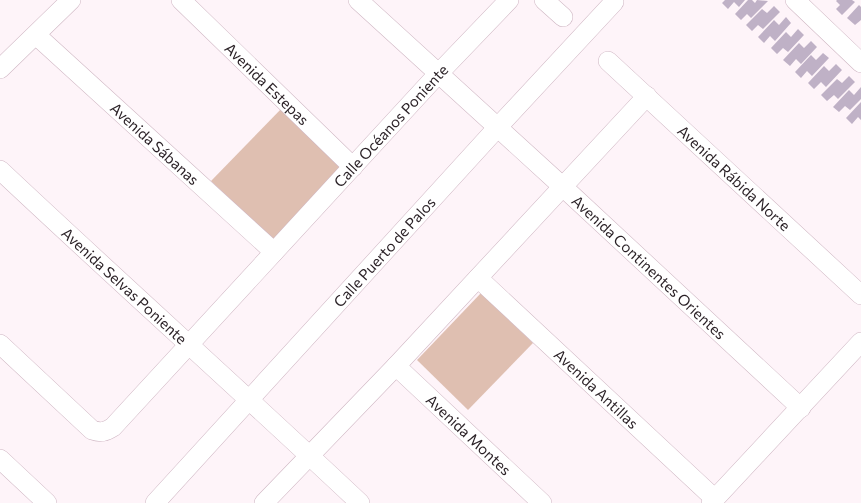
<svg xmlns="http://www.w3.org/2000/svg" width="861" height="503" font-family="Commissioner,sans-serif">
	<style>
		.green { fill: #dfbfb1 }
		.building { fill: #bfb1c6 }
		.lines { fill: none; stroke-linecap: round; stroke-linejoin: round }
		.street-casing { stroke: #cfb6c3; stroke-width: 20 }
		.street { stroke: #fff; stroke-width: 19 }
		.labels { text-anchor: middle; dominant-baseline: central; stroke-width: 3; stroke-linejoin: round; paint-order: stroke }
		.street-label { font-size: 15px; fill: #281f24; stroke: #fff }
	</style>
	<rect width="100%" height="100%" fill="#fef4f9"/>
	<g class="green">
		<path d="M282 108 343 167 273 240 211 181Z"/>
		<path d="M481 293 533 343 468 410 417 360Z"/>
	</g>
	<g class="building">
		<path d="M725 0H745L739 7 734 2 728 9 722 3Z"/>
		<path d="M748 0H752L755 3 757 0 768 1 751 18 747 14 741 20 735 14Z"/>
		<path d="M837 0H852L855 2 842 15 836 9 840 5 836 1Z"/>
		<path d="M859 5 861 7V20L855 25 847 18Z"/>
		<path d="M774 6 780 12 763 29 758 25 752 31 746 25 762 9 767 13Z"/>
		<path d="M786 17 791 23 775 41 770 36 764 43 758 37 774 20 779 25Z"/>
		<path d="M798 29 804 35 788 52 783 48 777 54 771 48 786 32 791 37Z"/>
		<path d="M811 41 817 47 801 64 796 59 790 66 783 60 799 43 804 48Z"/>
		<path d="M823 53 829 58 812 76 807 71 801 78 795 72 811 55 816 60Z"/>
		<path d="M836 64 842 70 826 87 821 82 814 89 808 83 824 66 829 71Z"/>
		<path d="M849 76 855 82 838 99 834 95 827 101 821 95 837 79 842 83Z"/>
		<path d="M861 87V99L850 110 845 106 839 112 833 107 849 90 854 95Z"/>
		<path d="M861 102V120L858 117 852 124 846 118Z"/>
	</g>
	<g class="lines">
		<defs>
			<g id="street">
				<path id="s1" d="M181 0 353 167"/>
				<path id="s2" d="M358 0 563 187 801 408"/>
				<path d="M544 0 563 17"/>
				<path d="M795 0 861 63"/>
				<path id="s3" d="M36 35 274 252"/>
				<path id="s4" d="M608 61 861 295"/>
				<path d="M0 69 71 0"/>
				<path id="s5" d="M0 170C119 282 241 391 360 503"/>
				<path id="s6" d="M478 278 715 499"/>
				<path id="s7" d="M0 344 92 430C101 433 105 432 113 427L438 74 509 0"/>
				<path id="s8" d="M396 366 542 503"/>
				<path d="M0 459 47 503"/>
				<path id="s9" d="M155 503 497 128 614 2"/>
				<path d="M264 503 396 366 647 96"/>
				<path d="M711 503 861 342"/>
			</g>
		</defs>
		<use href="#street" class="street-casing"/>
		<use href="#street" class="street"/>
	</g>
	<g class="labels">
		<g class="street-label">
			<text stroke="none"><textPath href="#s1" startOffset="120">Avenida Estepas</textPath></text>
			<text stroke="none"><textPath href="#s7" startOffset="558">Calle Océanos Poniente</textPath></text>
			<text stroke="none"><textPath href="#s3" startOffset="161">Avenida Sábanas</textPath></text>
			<text stroke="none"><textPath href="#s4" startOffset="172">Avenida Rábida Norte</textPath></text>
			<text stroke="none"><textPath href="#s9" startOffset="340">Calle Puerto de Palos</textPath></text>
			<text stroke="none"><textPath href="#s2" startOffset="395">Avenida Continentes Orientes</textPath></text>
			<text stroke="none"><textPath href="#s5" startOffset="170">Avenida Selvas Poniente</textPath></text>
			<text stroke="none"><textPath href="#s6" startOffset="162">Avenida Antillas</textPath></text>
			<text stroke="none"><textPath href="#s8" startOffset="100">Avenida Montes</textPath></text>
		</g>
	</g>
</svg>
